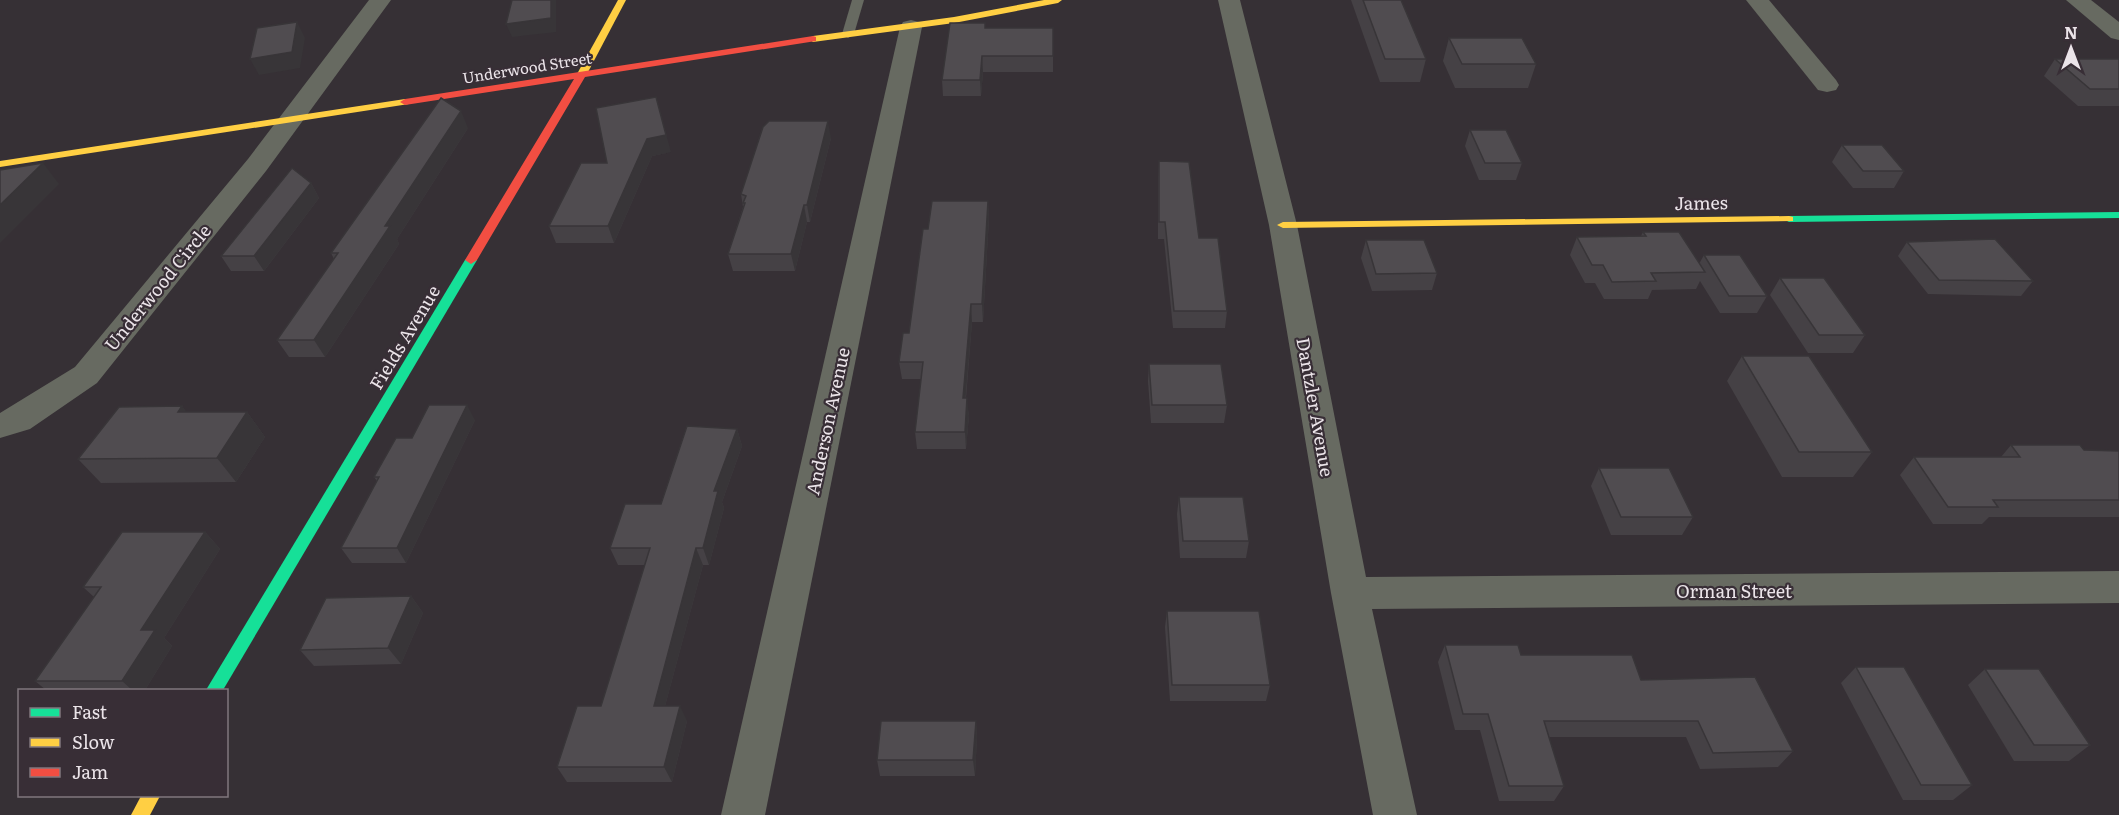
<svg xmlns="http://www.w3.org/2000/svg" width="2119" height="815" font-family="Literata,serif">
	<style>
		.lines { fill: none; stroke-linecap: round; stroke-linejoin: round }
		.lane { fill: #676a61; fill-rule: evenodd }
		.street { fill: #676a61; fill-rule: evenodd }
		.fast { fill: #16e098; fill-rule: evenodd }
		.slow { fill: #ffcf43; fill-rule: evenodd }
		.jam { fill: #f24e42; fill-rule: evenodd }
		.wall { fill: #454145 }
		.shaded-wall { fill: #383538 }
		.building { fill: #504c50; stroke: #383538; stroke-width: 1.5 }
		.labels { text-anchor: middle; dominant-baseline: central; stroke-width: 4.5; stroke-linejoin: round; paint-order: stroke }
		.far-street-label { font-size: 15px; fill: #ebe4e9; stroke: #382e36 }
		.street-label { font-size: 18px; fill: #ebe4e9; stroke: #382e36 }
	</style>
	<rect width="100%" height="100%" fill="#363035"/>
	<g class="lines">
		<path class="lane" d="M852 0H864L854 34 848 38 842 34Z"/>
		<g class="street">
			<path d="M369 0H391L266 171 97 383 30 429 0 438V413L75 367 248 159Z"/>
			<path d="M1218 0H1240L1297 225 1366 577 2119 571V603L1372 609 1417 815H1373L1331 593 1269 225Z"/>
			<path d="M1746 0H1769L1836 80 1839 85 1836 90 1827 92 1818 90Z"/>
			<path d="M2066 0H2091L2119 22V40L2111 38Z"/>
			<path d="M911 20 919 22 922 27 765 815H721L900 27 903 22Z"/>
		</g>
		<g class="fast">
			<path d="M2119 212V218L1789 222 1783 219 1789 216Z"/>
			<path d="M471 256 477 260 223 690H206L465 260Z"/>
		</g>
		<g class="slow">
			<path d="M618 0H626L587 74 579 76 577 74Z"/>
			<path d="M1044 0H1062L1058 3 954 23 813 42 808 39 813 36 954 17Z"/>
			<path d="M405 99 409 100V104L0 167V161Z"/>
			<path d="M1789 216 1793 217V221L1283 228 1277 225 1283 222Z"/>
			<path d="M141 796H160L150 815H131Z"/>
		</g>
		<path class="jam" d="M813 36 816 37V41L585 77 477 260 471 264 465 260 574 79 405 105 400 102 405 99Z"/>
	</g>
	<g class="wall">
		<path d="M1351 0H1401L1426 59 1420 82H1380Z"/>
		<path d="M985 28H1053V72H983L981 96H943L942 80Z"/>
		<path d="M1449 38 1536 64 1528 88H1455L1443 61Z"/>
		<path d="M2055 59H2119V106H2078L2044 76Z"/>
		<path d="M468 128 397 239 399 244 325 357H289L277 340 334 259 331 253Z"/>
		<path d="M1470 130 1522 163 1516 180H1479L1465 146Z"/>
		<path d="M831 138 810 222H807L795 271H733L728 254 743 207 741 194Z"/>
		<path d="M1842 145 1904 171 1894 188H1853L1832 162Z"/>
		<path d="M671 152 652 156 614 243H556L549 226 607 163Z"/>
		<path d="M1159 161 1199 238 1227 311 1225 328H1173L1164 239H1158V177Z"/>
		<path d="M311 183 319 198 264 271H231L221 256Z"/>
		<path d="M988 201 989 218 983 322H972L966 398 969 416 966 449H917L915 432 921 379H902L899 362 909 333 928 229Z"/>
		<path d="M1643 232 1699 264 1704 255 1767 296 1757 313H1720L1700 281 1696 289 1652 290 1648 299H1604L1595 283H1585L1570 255 1577 237 1641 236Z"/>
		<path d="M1366 240 1437 273 1432 290 1372 291 1361 258Z"/>
		<path d="M1907 242 2033 281 2021 296 1928 294 1898 256Z"/>
		<path d="M1780 278 1865 335 1853 353H1808L1770 295Z"/>
		<path d="M1742 356 1872 452 1853 477H1782L1727 381Z"/>
		<path d="M1149 364 1227 405 1224 423H1151L1148 381Z"/>
		<path d="M182 406 186 412H247L265 437 236 482 101 483 78 459Z"/>
		<path d="M475 420 406 563H352L341 548 377 481 374 477 412 438Z"/>
		<path d="M737 429 742 446 722 502 724 508 709 565H703L665 706 687 721 672 782H567L557 767 601 706 645 565H618L610 548 661 504Z"/>
		<path d="M2011 445 2084 450 2119 451V517H1989L1982 524H1933L1900 475 1914 457H2001Z"/>
		<path d="M1599 468 1693 517 1682 535H1611L1591 486Z"/>
		<path d="M1179 497 1249 541 1246 558H1180L1177 514Z"/>
		<path d="M205 532 220 549 164 638 172 646 145 690H46L35 681 94 597 83 587Z"/>
		<path d="M411 596 423 613 401 664 314 666 300 650Z"/>
		<path d="M1167 611 1270 685 1266 701H1170L1165 627Z"/>
		<path d="M1445 645 1521 655 1641 680 1793 751 1778 767 1700 769 1686 737H1549L1564 786 1554 801H1499L1480 730H1455L1438 662Z"/>
		<path d="M1856 667 1972 785 1953 800H1903L1841 683Z"/>
		<path d="M1985 669 2090 745 2069 761H2014L1968 685Z"/>
		<path d="M976 721 977 737 975 776H880L877 760Z"/>
	</g>
	<g class="shaded-wall">
		<path d="M551 0H556V32L512 37 506 24Z"/>
		<path d="M297 22 305 38 300 68 259 75 250 59Z"/>
		<path d="M982 56 983 72 981 96 980 80Z"/>
		<path d="M656 97 671 152 652 156 614 243 608 226Z"/>
		<path d="M461 111 468 128 397 239 399 244 325 357 314 340 385 226Z"/>
		<path d="M828 121 831 138 810 222 807 205Z"/>
		<path d="M43 163 59 184 0 243V205Z"/>
		<path d="M311 183 319 198 264 271 254 256Z"/>
		<path d="M988 201 989 218 983 322 982 304Z"/>
		<path d="M804 205 807 222 795 271 791 254Z"/>
		<path d="M971 304 972 322 964 416 963 398Z"/>
		<path d="M967 398 969 416 966 449 965 432Z"/>
		<path d="M467 405 475 420 406 563 397 548Z"/>
		<path d="M182 406 201 431 178 412Z"/>
		<path d="M247 412 265 437 236 482 217 458Z"/>
		<path d="M737 429 742 446 722 502 724 508 709 565 703 548 714 491Z"/>
		<path d="M205 532 220 549 164 638 172 646 145 690H132L122 681 141 630Z"/>
		<path d="M696 548 703 565 661 721 654 706Z"/>
		<path d="M411 596 423 613 401 664 388 648Z"/>
		<path d="M680 706 687 721 672 782 664 767Z"/>
		<path d="M976 721 977 737 975 776 973 760Z"/>
	</g>
	<g class="building">
		<path d="M512 0H551V18L506 24Z"/>
		<path d="M1363 0H1401L1426 59H1385Z"/>
		<path d="M297 22 292 52 250 59 257 28Z"/>
		<path d="M950 23H985V28H1053V56H982L980 80H942Z"/>
		<path d="M1449 38H1522L1536 64H1462Z"/>
		<path d="M2055 59H2119V89H2090Z"/>
		<path d="M656 97 666 135 647 139 608 226H549L581 163H607L596 108Z"/>
		<path d="M441 98 461 111 385 226H390L314 340H277L338 253H331Z"/>
		<path d="M769 121H828L807 205H804L791 254H728L745 203H743L746 196 741 194 763 127Z"/>
		<path d="M1470 130H1506L1522 163H1485Z"/>
		<path d="M1842 145H1882L1904 171H1863Z"/>
		<path d="M1159 161 1189 162 1199 238H1218L1227 311H1174L1165 222H1159Z"/>
		<path d="M43 163 0 205V170Z"/>
		<path d="M292 168 311 183 254 256H221Z"/>
		<path d="M932 201H988L982 304H971L963 398H967L965 432H915L923 362H899L903 333H909L923 229H928Z"/>
		<path d="M1643 232H1679L1705 272 1651 273 1656 281 1612 282 1603 265H1592L1577 237 1646 236Z"/>
		<path d="M1995 239 2033 281 1939 280 1907 242Z"/>
		<path d="M1366 240H1424L1437 273 1376 274Z"/>
		<path d="M1704 255H1740L1767 296H1729Z"/>
		<path d="M1780 278H1824L1865 335H1819Z"/>
		<path d="M1742 356H1809L1872 452H1799Z"/>
		<path d="M1149 364H1221L1227 405H1152Z"/>
		<path d="M429 405H467L397 548H341L379 477H374L396 438H412Z"/>
		<path d="M182 406 178 412H247L217 458 78 459 119 407Z"/>
		<path d="M687 426 737 429 714 491H718L703 548H696L654 706H680L664 767H557L577 706H601L650 548H610L625 504H661Z"/>
		<path d="M2011 445H2080L2084 450 2119 451V500H1993L1998 507H1948L1914 457H2020Z"/>
		<path d="M1599 468H1669L1693 517H1621Z"/>
		<path d="M1179 497H1243L1249 541H1183Z"/>
		<path d="M122 532H205L141 630H155L122 681H35L101 587H83Z"/>
		<path d="M411 596 388 648 300 650 326 598Z"/>
		<path d="M1167 611H1259L1270 685H1172Z"/>
		<path d="M1445 645H1518L1521 655H1632L1641 680 1755 677 1793 751 1713 753 1698 721H1544L1564 786H1509L1488 714H1463Z"/>
		<path d="M1856 667H1904L1972 785H1921Z"/>
		<path d="M1985 669H2039L2090 745H2034Z"/>
		<path d="M881 721H976L973 760H877Z"/>
	</g>
	<g class="labels">
		<g class="far-street-label">
			<text transform="translate(527 67) rotate(-9)">Underwood Street</text>
		</g>
		<g class="street-label">
			<text transform="translate(1701 202) rotate(-1)">James</text>
			<text transform="translate(157 287) rotate(-51)">Underwood Circle</text>
			<text transform="translate(404 337) rotate(-59)">Fields Avenue</text>
			<text transform="translate(1316 407) rotate(80)">Dantzler Avenue</text>
			<text transform="translate(827 421) rotate(-78)">Anderson Avenue</text>
			<text x="1734" y="590">Orman Street</text>
		</g>
	</g>
	<rect x="18" y="689" width="210" height="108" fill="#382e36" stroke="#80777e" stroke-width="1.5"/>
	<rect x="30" y="708" width="30" height="9" fill="#16e098" stroke="#80777e" stroke-width="1.5"/>
	<text x="72" y="719" font-size="18" fill="#ebe4e9">Fast</text>
	<rect x="30" y="738" width="30" height="9" fill="#ffcf43" stroke="#80777e" stroke-width="1.5"/>
	<text x="72" y="749" font-size="18" fill="#ebe4e9">Slow</text>
	<rect x="30" y="768" width="30" height="9" fill="#f24e42" stroke="#80777e" stroke-width="1.5"/>
	<text x="72" y="779" font-size="18" fill="#ebe4e9">Jam</text>
	<g transform="translate(2071 48)" stroke="#382e36" stroke-width="4.5" paint-order="stroke">
	<path d="M0-4.5L10 22L0 15L-10 22Z" fill="#ebe4e9"/>
	<text y="-9" font-size="16" font-weight="bold" text-anchor="middle" fill="#ebe4e9">N</text>
	</g>
</svg>
